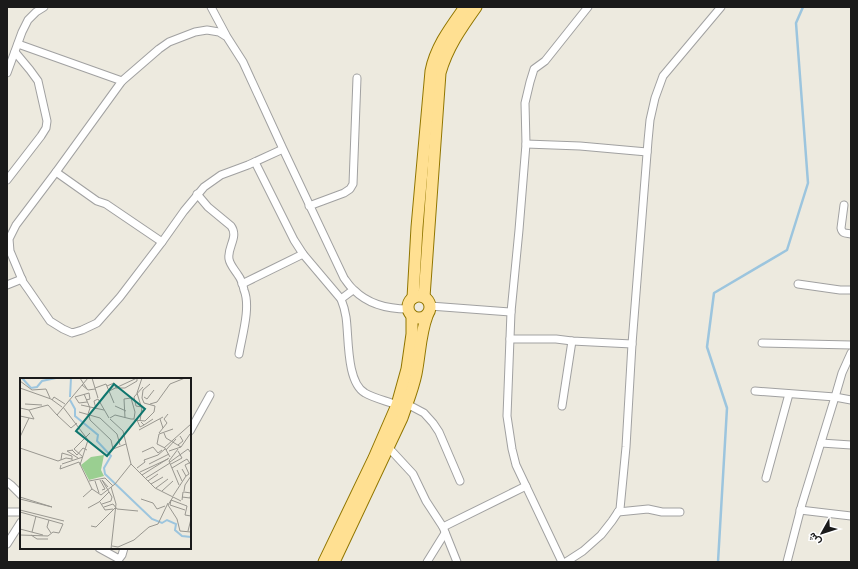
<svg xmlns="http://www.w3.org/2000/svg" width="858" height="569" font-family="Inter,Vazirmatn,sans-serif">
	<style>
		.lines { fill: none; stroke-linecap: round; stroke-linejoin: round }
		.stream { stroke: #9cc5de; stroke-width: 2.5 }
		.minor-casing { stroke: #a1a1a1; stroke-width: 9 }
		.primary-casing { stroke: #917600; stroke-width: 13 }
		.minor { stroke: #fff; stroke-width: 7 }
		.primary { stroke: #ffe092; stroke-width: 11 }
		.inset-river { fill: none; stroke: #9cc5de; stroke-width: 2 }
		.inset-road { fill: none; stroke: #999790; stroke-width: 1 }
		.view { fill: #0f766e; fill-opacity: 0.15; stroke: #0f766e; stroke-width: 2 }
		.inset-edge { fill: none; stroke: #1a1a1a; stroke-width: 2 }
	</style>
	<rect width="100%" height="100%" fill="#edeadf"/>
	<g class="lines">
		<path class="stream" d="M718 562 727 408 707 347 714 293 787 250 808 183 796 23 803 7"/>
		<defs>
			<g id="minor">
				<path d="M211 7 226 35"/>
				<path d="M18 44 122 81"/>
				<path d="M7 73 22 32 28 20 36 12 44 7"/>
				<path d="M526 144 580 146 647 152"/>
				<path d="M283 149 248 165 221 175 204 187 184 211 162 242 120 297 97 323 82 330 72 333 63 329 50 321 28 289 23 282 10 251 9 239 16 225 56 172 122 81 159 49 169 42 195 32 207 30 219 32 227 37 243 62 283 149 344 278C347 282 350 287 354 290 368 304 389 309 408 309"/>
				<path d="M56 172 97 201 106 204 162 242"/>
				<path d="M7 180 41 136 46 128 47 121 38 81 30 70 15 52"/>
				<path d="M197 194 208 207 231 226C239 237 227 247 229 259 230 265 235 270 238 275 241 279 243 285 244 290 251 307 242 336 239 354"/>
				<path d="M844 205 841 228C842 234 846 233 851 234"/>
				<path d="M309 206 344 193 350 189 353 184 357 78"/>
				<path d="M303 254 341 299"/>
				<path d="M242 284 303 254 294 240 255 162"/>
				<path d="M798 284 840 290H851"/>
				<path d="M7 285 22 279"/>
				<path d="M353 290 341 299C343 304 345 310 346 317 349 336 346 382 365 393 373 398 387 401 397 405"/>
				<path d="M430 306 511 312"/>
				<path d="M510 339H556L572 341 632 344"/>
				<path d="M762 343 851 345"/>
				<path d="M755 391 835 397 851 400"/>
				<path d="M407 404 424 413 433 423 439 432 460 481"/>
				<path d="M562 406 572 341"/>
				<path d="M190 431 210 395"/>
				<path d="M821 443 851 445"/>
				<path d="M388 447 413 474 426 501 443 527 457 562"/>
				<path d="M766 478 789 394"/>
				<path d="M7 482 11 485 21 495"/>
				<path d="M800 510 851 516"/>
				<path d="M7 512H21"/>
				<path d="M618 512 648 509 662 512H680"/>
				<path d="M443 527 526 486"/>
				<path d="M7 544 21 522"/>
				<path d="M99 548 119 559 122 555 124 548"/>
				<path d="M427 562 445 533"/>
				<path d="M562 562 516 465 512 449 507 416 511 312 519 230 526 144 525 103 530 82 534 69 545 61 588 7"/>
				<path d="M566 562 583 551 601 535 612 521 620 509 626 447 632 344 648 141 650 120 655 98 663 76 721 7"/>
				<path d="M787 562 802 504 835 397 842 373 851 353"/>
			</g>
			<g id="primary">
				<circle cx="419" cy="307" r="11"/>
				<path d="M424 297 440 73C447 48 461 28 476 7"/>
				<path d="M413 298 417 227 431 71C436 46 451 27 465 7"/>
				<path d="M324 562 374 458 397 405 407 369 412 334V316"/>
				<path d="M334 562 402 418C407 403 413 389 416 374 420 354 420 334 427 316"/>
			</g>
		</defs>
		<use href="#minor" class="minor-casing"/>
		<use href="#primary" class="primary-casing"/>
		<use href="#minor" class="minor"/>
		<use href="#primary" class="primary"/>
	</g>
	<g transform="translate(20 378)">
		<rect width="171" height="171" fill="#edeadf"/>
		<path d="M84 77 81 92 84 98 69 102 61 87 71 79Z" fill="#9acf91"/>
		<path class="inset-river" d="M2 0 11 10 17 9 22 3 36 0M50 19 51 0M50 22 55 31V38L78 57 77 63 91 78 84 90 85 96 132 141 142 145 147 142 156 146 155 152 162 158 171 159"/>
		<path class="inset-road" d="M60 0 67 11M72 0 78 20M0 3 12 12 26 11 30 20M62 7 68 12 75 11M87 8 94 5 96 10H105L117 3V0M0 10 31 21 42 29M75 10 86 6 89 13M64 16 70 30 68 36M124 19 127 21 134 12M78 21 89 40M32 22 34 19 45 26M66 22 70 21 69 15 55 19 59 25 67 24M94 25 89 13 117 0M124 25 122 20 123 12 130 6M5 26 22 27M130 26 137 24 150 6 165 0M61 27 84 32M95 28 106 33M121 28 117 15 122 0M43 29 68 62 60 87M122 29 116 28 114 19 123 9M0 30 9 32 28 27 37 37 68 0M76 31 74 23 78 21M59 34 80 40 97 56 100 67M37 37 51 50 57 45M69 37 70 42 91 62 93 71 106 66M0 38 14 41 9 32M90 40 95 37 111 41H114L115 34 111 20 104 21 105 40M90 41 103 53 111 86 135 110 161 123M114 42 125 43 134 34 135 28 124 25M117 42 120 49 124 47M120 43 122 29M121 44 124 47 133 41M143 50 147 45 144 41 148 36M119 52 143 39M139 55 143 50 140 41M144 55 146 60 161 69M0 59 9 40M158 67 163 63 160 58M0 70 38 83 46 80 52 81M144 70 171 46M158 71 149 83 159 107M52 72 57 77 63 70 67 72M53 72 47 73 58 80M146 72 156 61M149 73 161 69 170 56M122 74 133 69 138 75 142 72M63 79 54 71 70 55M150 79 145 70 137 66 139 56 153 51M41 82 42 75 52 78V82M150 84 168 71 171 75M42 86 63 79M129 86 149 76M151 86 162 80 158 73M41 87 40 91 59 84 72 111 63 119M117 90 125 84 124 82 138 77 145 71M152 90 167 81 171 87M162 91 166 98 169 96 165 87 171 84M157 92 162 103M120 94 148 81M122 97 149 80M126 100 150 85M80 102 85 111 82 112M69 103 85 100 93 108M75 103 79 115M128 103 138 96M131 106 143 99M88 109 82 102 92 119M91 109 96 126 91 171M136 110 148 101M72 111 81 117 95 106 111 86M142 113 153 103M164 113 165 107 171 98M153 118 166 98M0 119 32 129 0 121M153 119 148 127 157 141 160 153 171 154M121 121 133 125 137 131 145 128M151 122 167 128 165 137 171 138M151 122 150 127 165 132M162 122 163 114H164L171 115 170 120 162 119M80 124 85 132 93 131M82 126 91 123 92 119M84 129 93 126 97 131 118 133M68 130 79 124 89 114M0 132 44 143M0 134 43 146 39 155 33 154 28 158 0 157M29 142 27 149 31 155M71 148 76 149 95 130M0 151 23 157M168 153 171 141M12 154 16 138M11 157 17 161H28M92 168 98 169 114 162 129 149 138 146 148 125"/>
		<path class="view" d="M94 6 125 31 87 78 56 53Z"/>
		<rect width="171" height="171" class="inset-edge"/>
	</g>
	<rect width="858" height="569" fill="none" stroke="#1a1a1a" stroke-width="16"/>
	<g transform="translate(822 533) rotate(231)" stroke="#ffffff" stroke-width="3" paint-order="stroke">
	<path d="M0-3L7 15L0 10L-7 15Z" fill="#1a1a1a"/>
	<text y="-6" font-size="11" font-weight="bold" text-anchor="middle" fill="#1a1a1a">ش</text>
	</g>
</svg>
